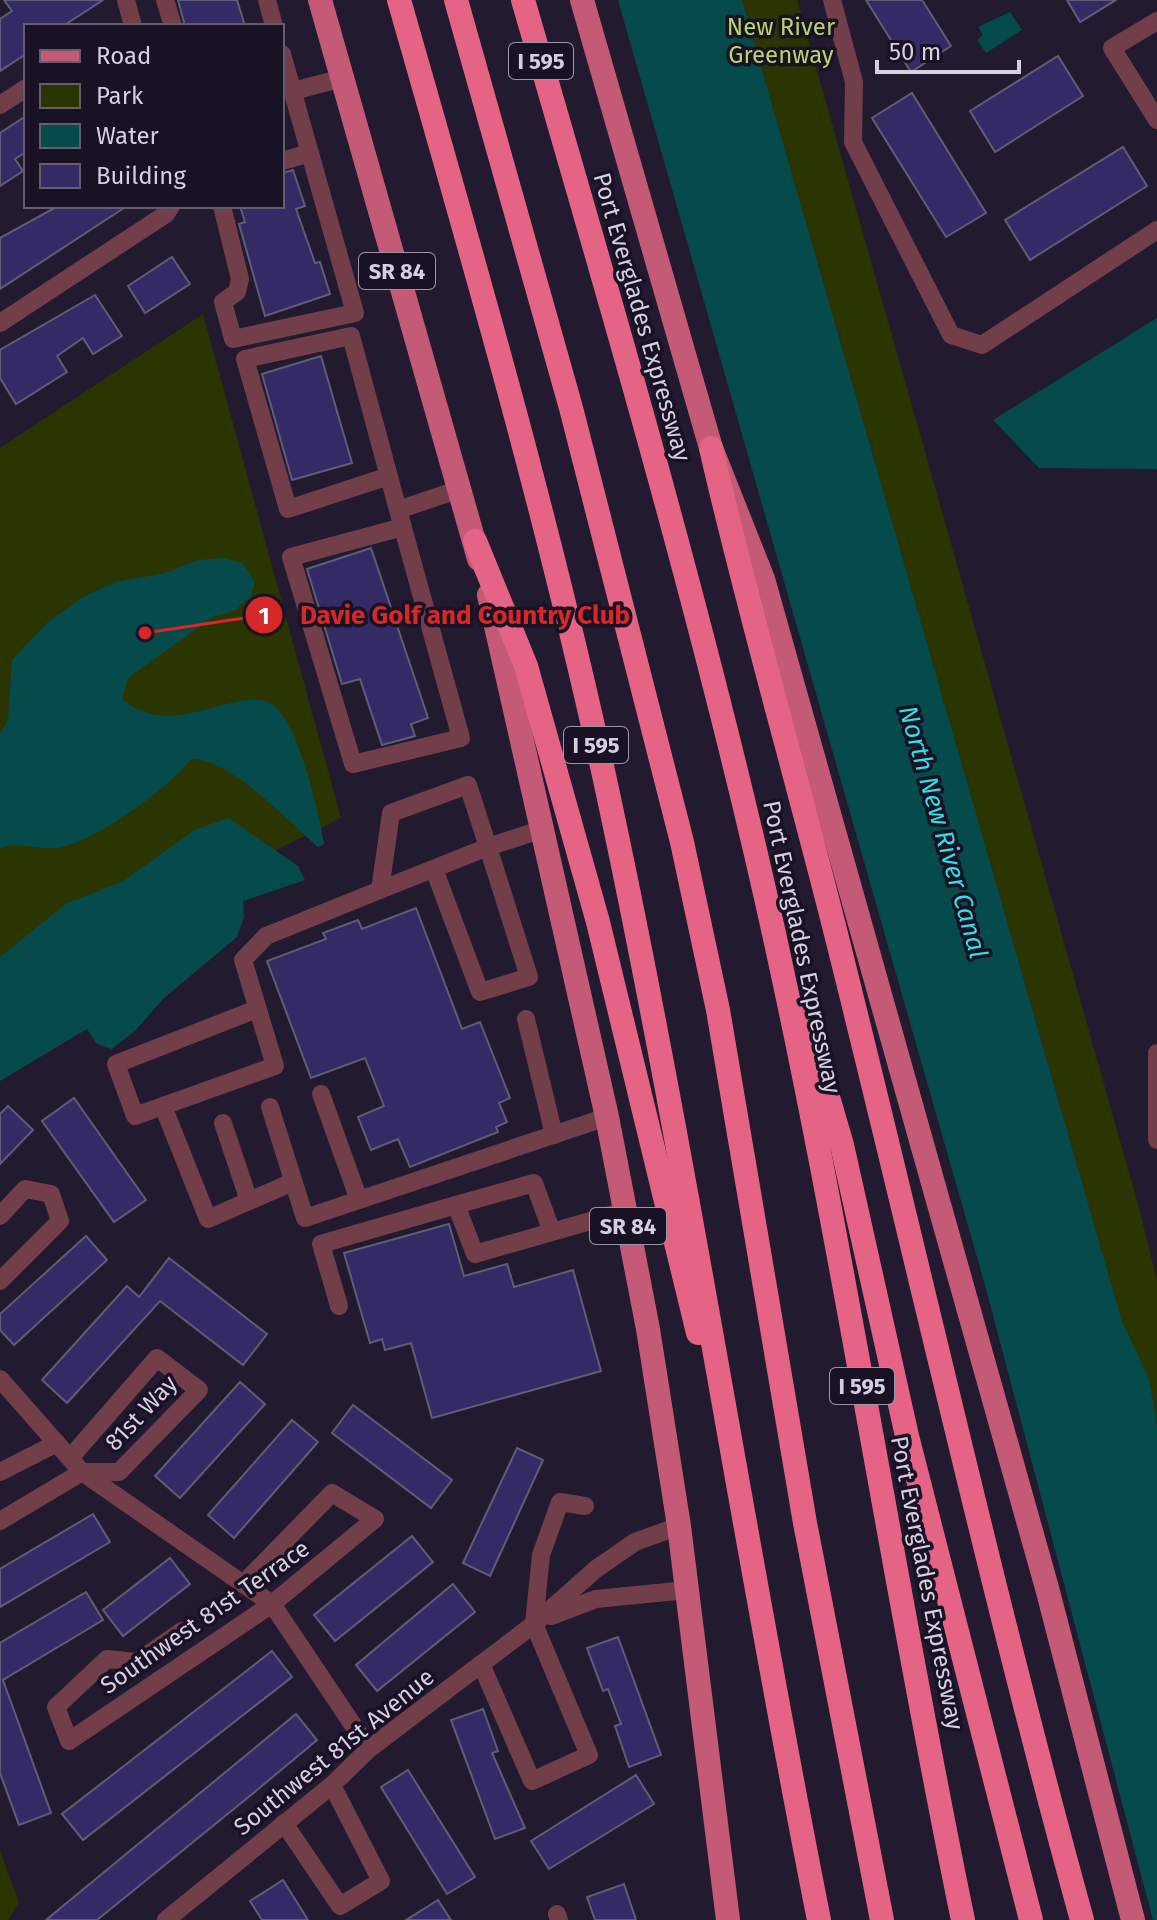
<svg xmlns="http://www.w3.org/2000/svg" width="1157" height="1920" font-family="'Fira Sans',sans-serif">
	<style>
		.green { fill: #2b3502 }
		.water { fill: #064b4c }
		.building { fill: #342a66; stroke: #5f5d77; stroke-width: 2 }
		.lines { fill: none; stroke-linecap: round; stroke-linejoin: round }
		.minor { stroke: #723e4a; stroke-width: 18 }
		.major { stroke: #c45a75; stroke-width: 24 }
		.highway { stroke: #e56486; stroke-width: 24 }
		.labels { text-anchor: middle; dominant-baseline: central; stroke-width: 7; stroke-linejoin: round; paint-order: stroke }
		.shield { fill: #191124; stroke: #9d96a6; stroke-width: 2 }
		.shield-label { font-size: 22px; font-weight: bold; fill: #d5cfde }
		.park-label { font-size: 24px; fill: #b9d36d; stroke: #191124 }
		.street-label { font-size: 24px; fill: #d5cfde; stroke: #191124 }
		.water-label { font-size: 26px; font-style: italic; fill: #30dfe3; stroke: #191124 }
		.leader { fill: none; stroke: #d62828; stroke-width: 3 }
		.callout-dot { fill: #d62828; stroke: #191124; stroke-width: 3 }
		.mark-label { font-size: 24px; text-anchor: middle; font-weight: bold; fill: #fff }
		.callout-label { font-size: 26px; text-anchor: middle; font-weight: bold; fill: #d62828; stroke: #191124; stroke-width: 7; stroke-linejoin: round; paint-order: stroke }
	</style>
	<rect width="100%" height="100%" fill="#221a2e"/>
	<g class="green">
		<path d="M742 0H797L1138 1204 1157 1280V1426L1149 1378 1122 1321Z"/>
		<path d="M203 314 341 818 234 871 0 1050V448Z"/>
		<path d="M0 1851 19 1902 8 1920H0Z"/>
	</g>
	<g class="water">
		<path d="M618 0H742L1122 1321 1149 1378 1157 1426V1920H1153L985 1285Z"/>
		<path d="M1010 12 1022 30 986 53 977 40 983 35 978 27Z"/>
		<path d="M1157 318V469L1039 468 993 420Z"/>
		<path d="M224 558 242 563 255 581 251 596 234 611 213 617 128 678 122 699C172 742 233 686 270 703 298 717 319 815 324 844L318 847C289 822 229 757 191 759 171 787 90 845 56 848 37 850 19 841 0 848V734L8 720 12 660 48 622 83 597 116 582 165 573 199 560Z"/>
		<path d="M229 818 298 866 305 880 243 901 244 917 237 937 163 999 136 1030 112 1049 97 1044 87 1029 0 1081V957L67 903 122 882 196 829Z"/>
	</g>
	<g class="building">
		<path d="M4 0H103L63 26H26V54L0 71V19L12 11Z"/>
		<path d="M178 0H237L245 26H185Z"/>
		<path d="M866 0H922L951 46 911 72Z"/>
		<path d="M1067 0H1116L1080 22Z"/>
		<path d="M1058 56 1083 96 995 152 970 111Z"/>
		<path d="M912 93 986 213 946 237 872 118Z"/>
		<path d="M26 116V152L15 159 23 171 0 186V133Z"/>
		<path d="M1123 147 1147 186 1030 260 1005 220Z"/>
		<path d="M293 170 305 206 296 209 315 263 320 262 330 294 265 316 239 224 245 222 240 206H282V173Z"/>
		<path d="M58 206H127L0 289V238Z"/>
		<path d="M172 257 190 284 145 313 128 286Z"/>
		<path d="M95 295 122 336 93 354 83 338 57 356 67 372 16 404 0 378V350Z"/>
		<path d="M321 356 352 463 292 480 262 374Z"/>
		<path d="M371 548 428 718 411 724 415 736 382 745 360 679 342 684 307 569Z"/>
		<path d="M416 908 462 1029 480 1022 510 1098 499 1103 507 1122 496 1127 498 1132 410 1167 398 1139 371 1150 358 1117 384 1106 365 1058 311 1078 267 961 326 939 323 933 358 920 362 929Z"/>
		<path d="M74 1098 146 1200 114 1222 42 1121Z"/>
		<path d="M8 1106 33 1130 0 1164V1114Z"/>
		<path d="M449 1224 464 1276 507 1264 514 1287 573 1270 601 1371 432 1418 411 1343 385 1350 382 1339 370 1343 344 1253Z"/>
		<path d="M86 1236 107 1260 14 1345 0 1330V1314Z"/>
		<path d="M169 1258 267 1334 243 1365 160 1301 67 1403 42 1380 127 1286 139 1297Z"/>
		<path d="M240 1382 265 1404 180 1498 155 1476Z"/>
		<path d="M353 1405 452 1480 431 1508 332 1433Z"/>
		<path d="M292 1420 318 1442 234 1538 208 1515Z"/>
		<path d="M517 1448 543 1460 490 1576 463 1563Z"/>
		<path d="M93 1514 110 1542 0 1607V1569Z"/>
		<path d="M412 1536 433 1562 335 1641 314 1615Z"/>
		<path d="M170 1558 190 1584 123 1636 103 1610Z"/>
		<path d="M453 1584 475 1612 377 1691 356 1665Z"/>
		<path d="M86 1592 103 1620 3 1680 51 1813 19 1825 0 1773V1643Z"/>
		<path d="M618 1637 661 1755 629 1767 615 1726 621 1724 608 1689 603 1691 587 1648Z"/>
		<path d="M272 1651 292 1677 83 1840 62 1814Z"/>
		<path d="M483 1709 498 1751 492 1753 525 1828 495 1839 451 1720Z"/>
		<path d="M296 1714 317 1740 251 1795 97 1920H46Z"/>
		<path d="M408 1770 475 1877 447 1894 381 1787Z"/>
		<path d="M636 1775 654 1804 549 1869 531 1841Z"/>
		<path d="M283 1880 308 1920H262L250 1901Z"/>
		<path d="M624 1884 636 1920H595L587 1897Z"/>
		<path d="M438 1900 451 1920H406Z"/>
	</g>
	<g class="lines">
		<g class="minor">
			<path d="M126 0 133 26"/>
			<path d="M165 0 173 26"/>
			<path d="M267 0 274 26"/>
			<path d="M832 0 854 82 853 142 951 335 982 345 1157 230"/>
			<path d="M1157 21 1112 48 1157 120"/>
			<path d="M293 91 343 78"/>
			<path d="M0 105 26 88"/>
			<path d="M282 161 310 153"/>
			<path d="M222 206 240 279 237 292 223 302 233 339 355 313 282 54"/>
			<path d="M0 323 166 214 171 206"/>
			<path d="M389 476 288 509 245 359 351 336 398 510 460 489"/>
			<path d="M398 510 461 738 353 764 291 557 403 527"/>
			<path d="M380 890 488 847 529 977 480 992 434 869"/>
			<path d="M257 1009 116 1064 135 1116 275 1066 243 960 266 936 380 890 391 813 468 785 488 847 543 829"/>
			<path d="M526 1019 554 1135"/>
			<path d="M1157 1053V1140"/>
			<path d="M321 1094 359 1200"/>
			<path d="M163 1106 208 1219 249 1201 223 1123"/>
			<path d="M270 1107 305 1218 607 1117"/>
			<path d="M249 1201 293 1182"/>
			<path d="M0 1216 25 1189 51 1194 60 1221 0 1281"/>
			<path d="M552 1232 534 1183 456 1205 475 1254 625 1211"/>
			<path d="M339 1306 321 1244 456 1205"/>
			<path d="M0 1379 82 1472 272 1604 369 1749"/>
			<path d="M0 1472 57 1443"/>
			<path d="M0 1521 82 1472H119L199 1390 157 1358 70 1458"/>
			<path d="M551 1616 596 1599 687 1590"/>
			<path d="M182 1631 137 1662 107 1659 56 1707 69 1741 272 1604 375 1519 332 1493 243 1584"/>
			<path d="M481 1664 532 1781 589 1755 534 1624 541 1555 560 1502 585 1506"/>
			<path d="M284 1823 340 1906 381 1881 332 1785"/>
			<path d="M557 1914 559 1920"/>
			<path d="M166 1920 332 1785 369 1749 534 1624 596 1569 635 1542 679 1526"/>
		</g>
		<g class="major">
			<path d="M320 0 479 559"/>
			<path d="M582 0 711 448 763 579 1047 1588 1133 1920"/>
			<path d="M489 595 607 1117 648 1329 679 1526 728 1920"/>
		</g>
		<g class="highway">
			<path d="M399 0C477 272 556 545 614 822 691 1187 746 1555 819 1920"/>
			<path d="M456 0 571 408 682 842 718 1010 805 1523 882 1920"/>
			<path d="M523 0C605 282 688 565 755 850 838 1204 889 1564 963 1920"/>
			<path d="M711 448C750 619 800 787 842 958 922 1279 994 1601 1082 1920"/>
			<path d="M475 541 526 666 598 922 698 1333"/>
			<path d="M803 1012 842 1145 907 1436 1031 1920"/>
		</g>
	</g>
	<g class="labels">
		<g class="shield">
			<rect x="509" y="43" width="64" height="36" rx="6"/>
			<rect x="359" y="253" width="76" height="36" rx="6"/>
			<rect x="564" y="727" width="64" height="36" rx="6"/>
			<rect x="590" y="1208" width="76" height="36" rx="6"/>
			<rect x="830" y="1368" width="64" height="36" rx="6"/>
		</g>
		<g class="shield-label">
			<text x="541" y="61">I 595</text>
			<text x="397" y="271">SR 84</text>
			<text x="596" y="745">I 595</text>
			<text x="628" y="1226">SR 84</text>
			<text x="862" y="1386">I 595</text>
		</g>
		<g class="park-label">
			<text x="781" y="27">New River<tspan x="781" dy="28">Greenway</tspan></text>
		</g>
		<g class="street-label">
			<text transform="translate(642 317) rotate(74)">Port Everglades Expressway</text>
			<text transform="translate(802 947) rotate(78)">Port Everglades Expressway</text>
			<text transform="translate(141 1413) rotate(-47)">81st Way</text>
			<text transform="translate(927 1583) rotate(79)">Port Everglades Expressway</text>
			<text transform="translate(205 1617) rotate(-35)">Southwest 81st Terrace</text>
			<text transform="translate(334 1752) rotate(-39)">Southwest 81st Avenue</text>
		</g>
		<g class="water-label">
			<text transform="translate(943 832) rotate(74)">North New River Canal</text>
		</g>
	</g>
	<path class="leader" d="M145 633L264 615"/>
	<g class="callout-dot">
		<circle cx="145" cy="633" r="8"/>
		<circle cx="264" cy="615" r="20"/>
	</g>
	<g class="mark-label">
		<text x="264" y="624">1</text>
	</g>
	<g class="callout-label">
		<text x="465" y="624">Davie Golf and Country Club</text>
	</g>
	<rect x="24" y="24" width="260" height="184" fill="#191124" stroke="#645d6e" stroke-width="2"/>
	<rect x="40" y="50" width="40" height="12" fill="#c45a75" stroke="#645d6e" stroke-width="2"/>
	<text x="96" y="64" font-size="24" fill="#d5cfde">Road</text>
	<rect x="40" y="84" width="40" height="24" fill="#2b3502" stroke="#645d6e" stroke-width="2"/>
	<text x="96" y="104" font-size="24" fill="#d5cfde">Park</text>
	<rect x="40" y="124" width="40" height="24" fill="#064b4c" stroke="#645d6e" stroke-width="2"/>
	<text x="96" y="144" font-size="24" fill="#d5cfde">Water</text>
	<rect x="40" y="164" width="40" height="24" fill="#342a66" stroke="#645d6e" stroke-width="2"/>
	<text x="96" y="184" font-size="24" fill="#d5cfde">Building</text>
	<path d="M877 60v12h142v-12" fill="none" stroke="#d5cfde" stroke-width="4"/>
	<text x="889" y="60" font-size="24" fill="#d5cfde" stroke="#191124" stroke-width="6" paint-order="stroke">50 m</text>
</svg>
